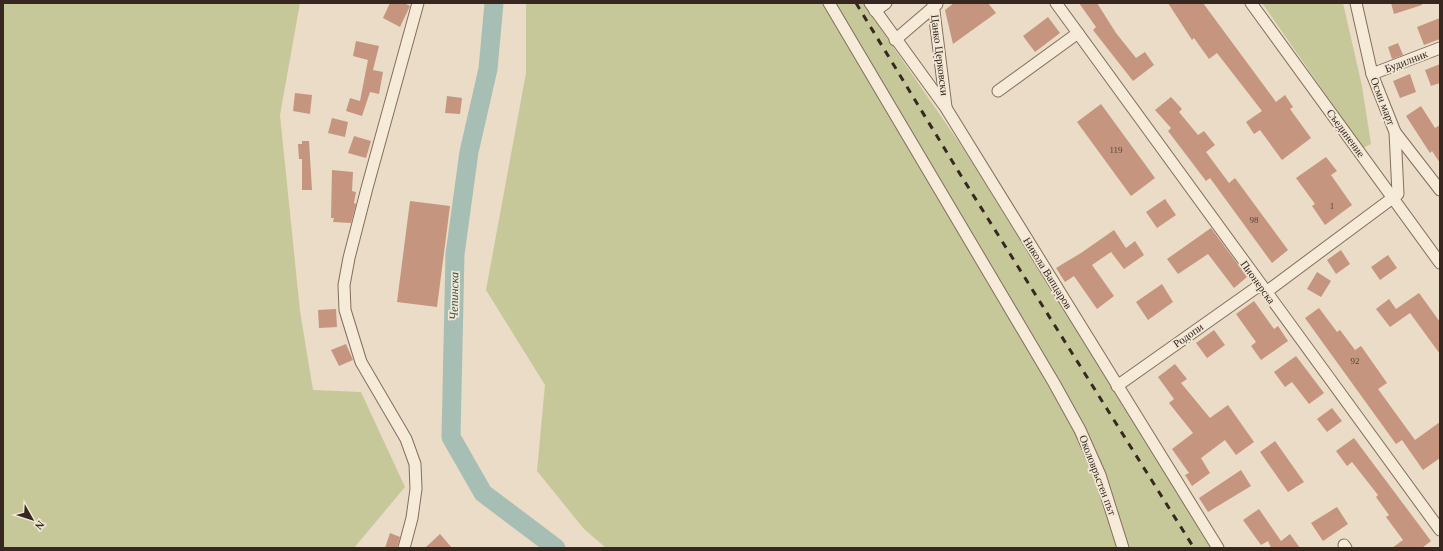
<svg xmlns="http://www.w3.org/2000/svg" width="1443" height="551" font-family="Georgia,serif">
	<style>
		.green { fill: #c7c89a }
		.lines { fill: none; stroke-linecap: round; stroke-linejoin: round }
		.river { stroke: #a7beb5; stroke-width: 19 }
		.building { fill: #c5957f }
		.minor-casing { stroke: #846e5d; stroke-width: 13 }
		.minor { stroke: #f6ead8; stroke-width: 11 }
		.rail { stroke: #362820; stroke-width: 3; stroke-dasharray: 7 7; stroke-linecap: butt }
		.labels { text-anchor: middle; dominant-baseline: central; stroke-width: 3.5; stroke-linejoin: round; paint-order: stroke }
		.number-label { font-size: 9px; fill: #5a4338 }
		.street-label { font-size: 11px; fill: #362820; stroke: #f2e7d5 }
		.water-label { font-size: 12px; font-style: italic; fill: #30544e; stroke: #f2e7d5 }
	</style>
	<rect width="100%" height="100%" fill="#eadcc6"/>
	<g class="green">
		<path d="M3 3H300L280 115 300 311 313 390 361 392 405 487 354 548H3Z"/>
		<path d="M526 3H863L967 154 1211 548H606L584 529 537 471 545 385 486 290 526 73Z"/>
		<path d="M1262 3H1343L1362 86 1371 144 1363 148Z"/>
	</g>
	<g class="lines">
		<path class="river" d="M494 3 488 69 469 152 455 254 451 437 483 493 556 548"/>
	</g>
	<g class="building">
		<path d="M390 3H404L410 6 400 27 383 18Z"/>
		<path d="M954 3H988L996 13 953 44 945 10Z"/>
		<path d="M1079 3H1097L1116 33 1136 58 1145 52 1154 65 1133 81 1093 30 1096 27Z"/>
		<path d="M1168 3H1203L1276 102 1285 95 1293 107 1290 109 1311 138 1282 160 1260 130 1254 134 1246 122 1262 111 1217 53 1209 59 1194 38 1192 40Z"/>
		<path d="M1391 3H1422V5L1394 14Z"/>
		<path d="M1048 17 1060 33 1035 52 1023 36Z"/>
		<path d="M1440 18V39L1424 45 1417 27Z"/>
		<path d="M356 41 379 46 373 70 383 72 379 94 370 92 362 116 346 111 350 98 360 101 368 60 353 56Z"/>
		<path d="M1398 43 1403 55 1392 59 1388 47Z"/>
		<path d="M1440 64V83L1431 86 1425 70Z"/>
		<path d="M1410 74 1416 92 1400 98 1393 81Z"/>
		<path d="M295 93 312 95 310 114 293 111Z"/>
		<path d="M447 96 462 98 460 114 445 113Z"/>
		<path d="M1171 97 1182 109 1179 112 1198 135 1204 131 1215 145 1206 152 1229 183 1235 178 1288 250 1272 263 1210 178 1206 181 1168 131 1171 128 1155 110Z"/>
		<path d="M1101 104 1155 178 1131 196 1077 122Z"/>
		<path d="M1421 106 1435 128 1440 125V163L1432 151 1430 153 1406 116Z"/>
		<path d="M332 118 348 122 345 137 328 133Z"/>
		<path d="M354 136 371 141 366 158 348 153Z"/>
		<path d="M302 141H309L312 190H302V159H299L298 144H302Z"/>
		<path d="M1326 157 1337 171 1331 175 1352 205 1325 225 1312 206 1315 204 1296 178Z"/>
		<path d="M332 170 353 172 352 191 356 192 354 203 356 204 351 223 333 222 334 218H331Z"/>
		<path d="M1165 199 1176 215 1157 228 1146 212Z"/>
		<path d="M410 201 450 206 437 307 397 302Z"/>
		<path d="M1211 228 1247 277 1234 288 1208 254 1178 274 1167 259Z"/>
		<path d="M1114 230 1126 248 1135 241 1144 255 1124 269 1111 252 1092 265 1114 296 1097 309 1074 276 1065 282 1056 268 1081 253Z"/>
		<path d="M1341 250 1350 264 1336 274 1327 260Z"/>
		<path d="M1388 255 1397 268 1380 280 1371 267Z"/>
		<path d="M1317 272 1331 281 1321 297 1307 289Z"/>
		<path d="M1162 284 1173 302 1148 320 1136 302Z"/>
		<path d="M1419 293 1440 322V354L1410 313 1390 327 1376 309 1389 299 1396 309Z"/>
		<path d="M1254 301 1274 329 1278 326 1288 341 1261 360 1251 346 1256 342 1236 314Z"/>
		<path d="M1319 308 1337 332 1340 330 1355 350 1361 346 1373 363 1387 383 1378 389 1415 440 1440 422V458L1423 470 1402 440 1396 444 1305 318Z"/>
		<path d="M336 309 337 327 319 328 318 310Z"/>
		<path d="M1214 330 1225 345 1207 358 1196 343Z"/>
		<path d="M346 344 353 360 339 366 331 350Z"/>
		<path d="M1296 356 1324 393 1309 404 1292 382 1285 387 1274 372Z"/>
		<path d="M1175 364 1187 379 1181 383 1210 418 1228 405 1254 442 1236 455 1225 440 1201 458 1210 473 1192 486 1185 475 1189 473 1172 449 1193 433 1169 403 1174 399 1158 377Z"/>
		<path d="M1332 408 1342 421 1327 432 1317 419Z"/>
		<path d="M1354 438 1431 541 1422 548H1392L1403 540 1386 517 1389 515 1376 497 1378 495 1352 462 1347 466 1336 451Z"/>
		<path d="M1275 441 1304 482 1288 492 1260 452Z"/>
		<path d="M1241 470 1251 486 1208 512 1199 498Z"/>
		<path d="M1337 507 1348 524 1323 541 1311 523Z"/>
		<path d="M1259 509 1281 541 1290 534 1300 548H1271L1268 541 1261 545 1243 520Z"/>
		<path d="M390 533 400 537 397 548H385Z"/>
		<path d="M440 534 452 548H425Z"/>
	</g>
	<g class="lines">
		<defs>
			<g id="minor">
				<path d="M829 3 1054 383 1080 430 1100 475 1123 548"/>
				<path d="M870 3 946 108 1218 548"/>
				<path d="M933 3 946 107"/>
				<path d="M1056 3 1440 530"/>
				<path d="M1251 3 1440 263"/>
				<path d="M875 11 886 3"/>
				<path d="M895 40 937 4"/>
				<path d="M1372 74 1440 48"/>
				<path d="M998 91 1078 33"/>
				<path d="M1395 132 1440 190"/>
				<path d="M1266 292 1398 194 1395 132 1372 74 1356 3"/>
				<path d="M1117 386 1260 285"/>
				<path d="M1344 545 1346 548"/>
				<path d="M404 548 412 518 416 489 415 464 406 439 361 362 345 310 344 285 349 258 367 188 418 3"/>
			</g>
		</defs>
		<use href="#minor" class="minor-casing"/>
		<use href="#minor" class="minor"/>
		<path class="rail" d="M856 3 960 174 1194 548"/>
	</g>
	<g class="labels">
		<g class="number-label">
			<text x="1116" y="150">119</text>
			<text x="1332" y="206">1</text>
			<text x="1254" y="220">98</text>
			<text x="1355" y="361">92</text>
		</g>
		<g class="street-label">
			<text transform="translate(940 55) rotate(83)">Цанко Церковски</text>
			<text transform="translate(1406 61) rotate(-21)">Будилник</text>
			<text transform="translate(1383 101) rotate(69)">Осми март</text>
			<text transform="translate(1346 133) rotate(54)">Съединение</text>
			<text transform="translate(1048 273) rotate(58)">Никола Вапцаров</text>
			<text transform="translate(1258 282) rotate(54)">Пионерска</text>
			<text transform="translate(1188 335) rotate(-35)">Родопи</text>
			<text transform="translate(1098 475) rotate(69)">Околовръстен път</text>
		</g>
		<g class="water-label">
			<text transform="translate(454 296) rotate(-89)">Чепинска</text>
		</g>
	</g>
	<rect width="1443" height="551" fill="none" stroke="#362820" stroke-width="8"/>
	<g transform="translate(32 519) rotate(129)" stroke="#f2e7d5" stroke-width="3" paint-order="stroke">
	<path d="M0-3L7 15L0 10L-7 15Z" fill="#362820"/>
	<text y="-6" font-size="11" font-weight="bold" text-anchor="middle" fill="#362820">N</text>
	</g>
</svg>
